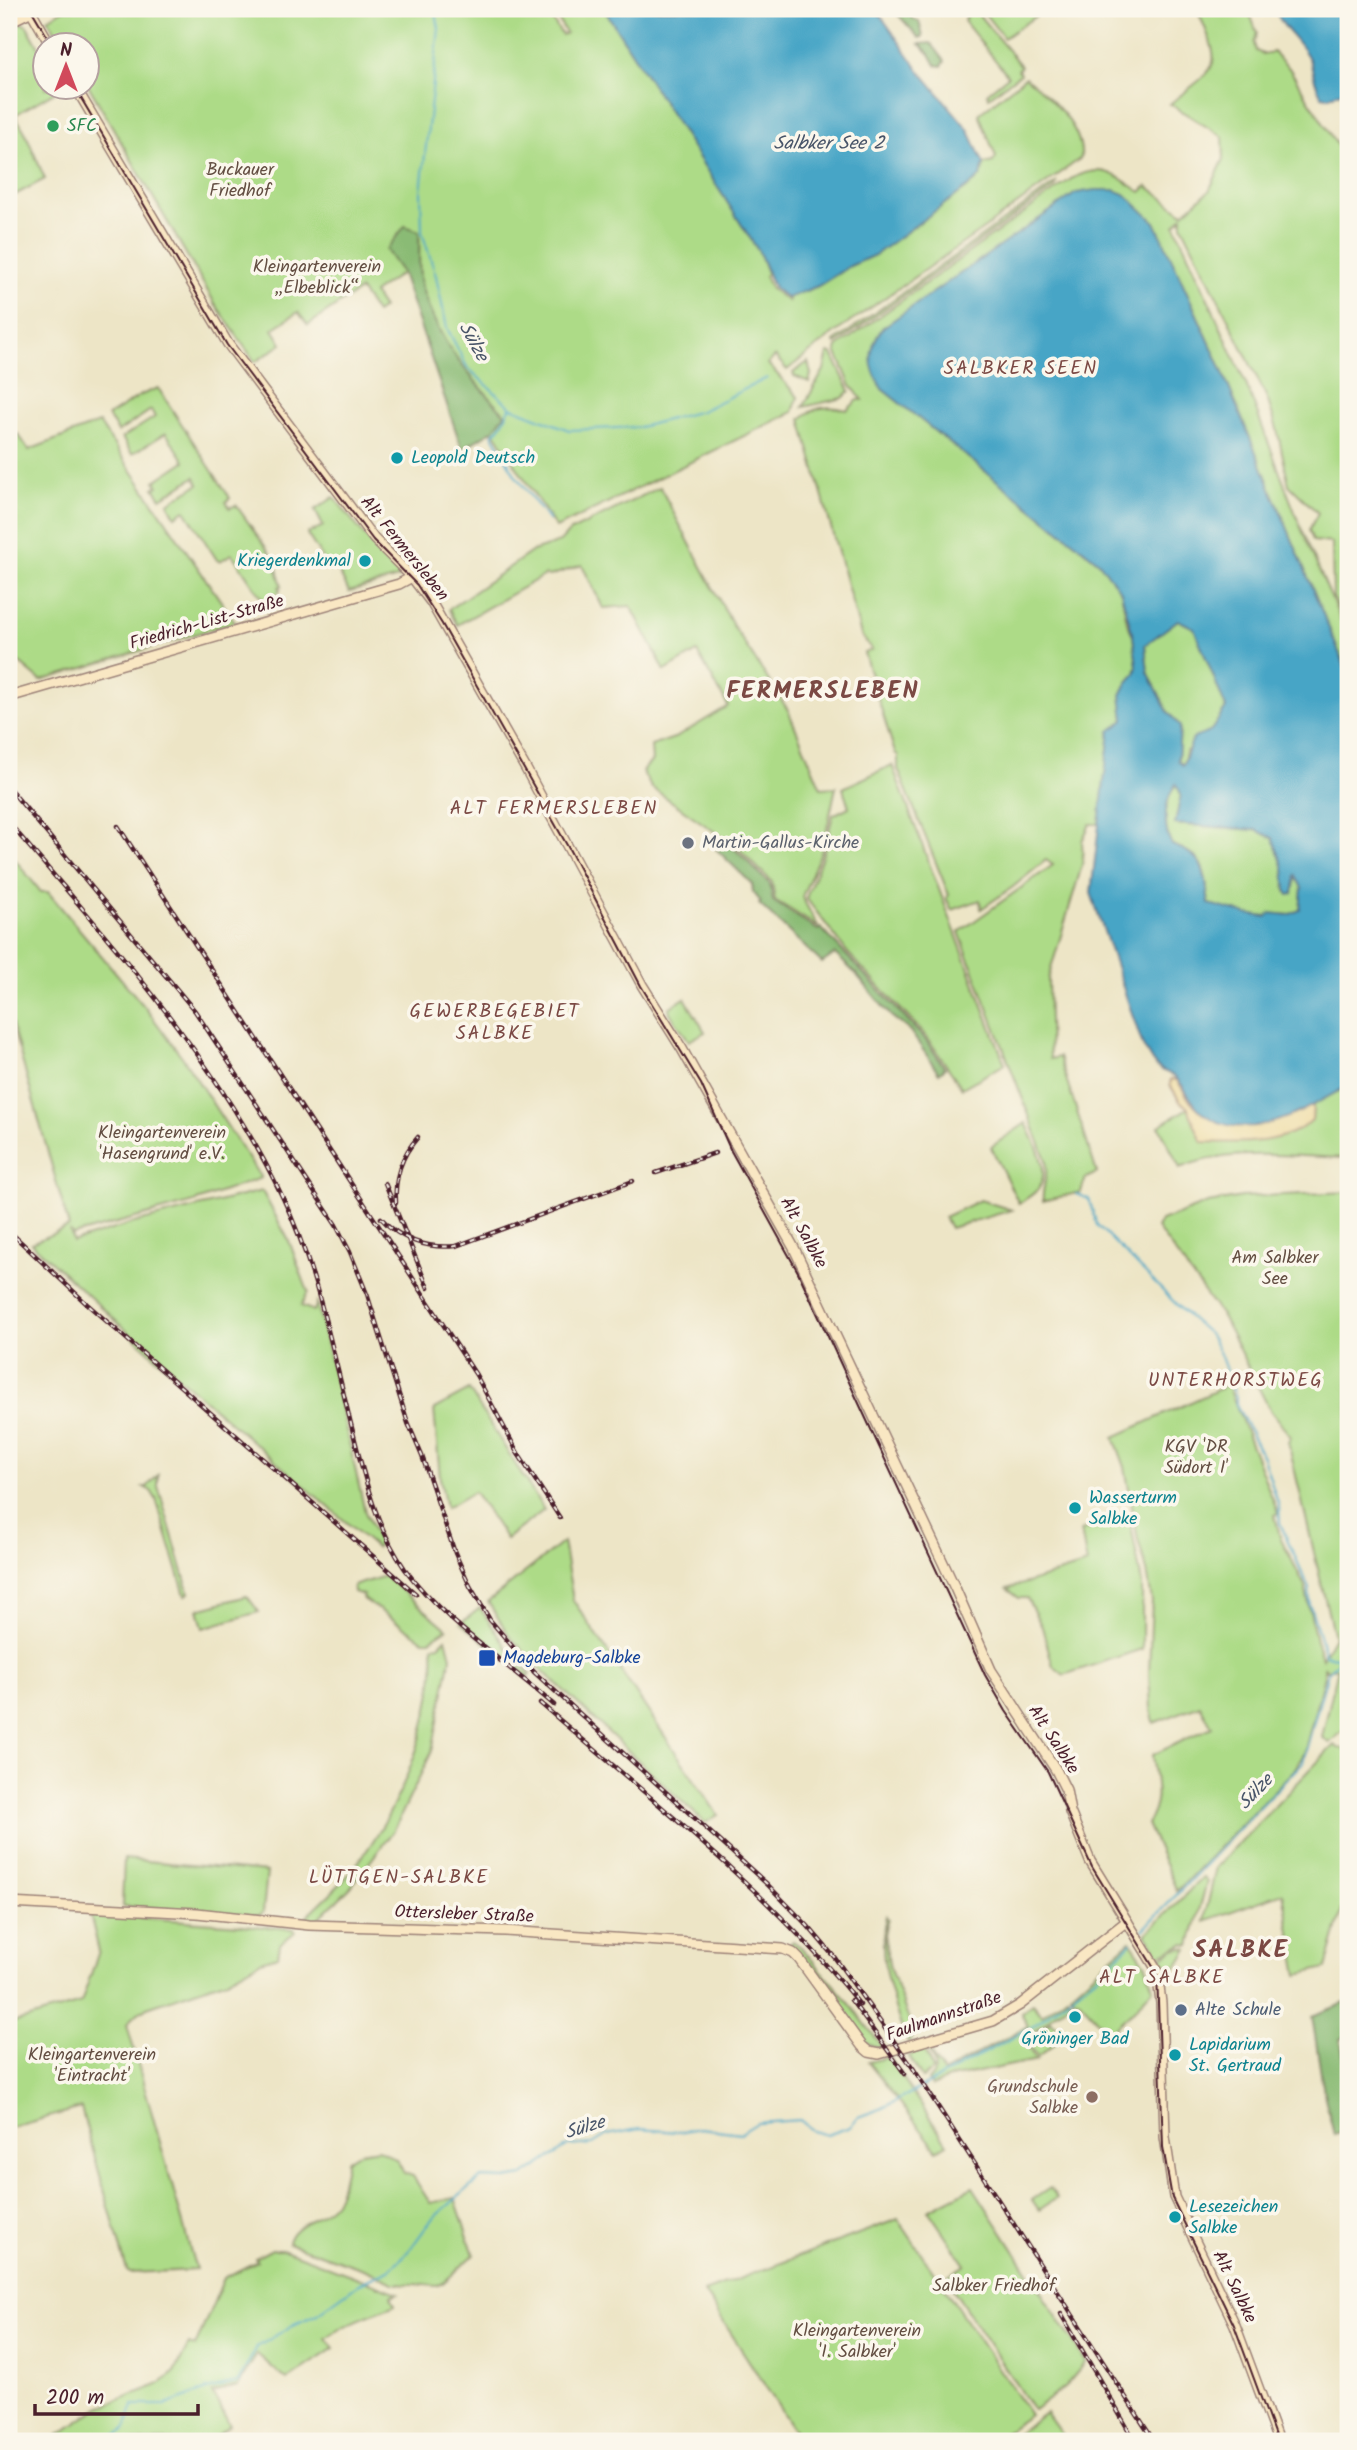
<svg xmlns="http://www.w3.org/2000/svg" width="1357" height="2450" font-family="Kalam,sans-serif">
	<style>
		.green { fill: #addb87; stroke: #7c7d59; stroke-width: 2 }
		.forest { fill: #8abb74; stroke: #6a6d50; stroke-width: 2 }
		.sand { fill: #eeda9e; stroke: #9c7c64; stroke-width: 2 }
		.water { fill: #47a5c6; stroke: #486278; stroke-width: 2; fill-rule: evenodd }
		.lines { fill: none; stroke-linecap: round; stroke-linejoin: round }
		.stream { stroke: #47a5c6; stroke-width: 2 }
		.secondary-casing { stroke: #9c8278; stroke-width: 12 }
		.secondary { stroke: #f9e7c3; stroke-width: 9 }
		.tram { stroke: #4a1f2b; stroke-width: 2 }
		.rail-casing { stroke: #4a1f2b; stroke-width: 4.5 }
		.rail { stroke: #fbf7ec; stroke-width: 2; stroke-dasharray: 5; stroke-linecap: butt }
		.leisure-dot { fill: #2e9e5b; stroke: #fbf7ec; stroke-width: 2.5 }
		.culture-dot { fill: #0f9aa8; stroke: #fbf7ec; stroke-width: 2.5 }
		.worship-dot { fill: #6b7280; stroke: #fbf7ec; stroke-width: 2.5 }
		.transit-dot { fill: #1a4fb4; stroke: #fbf7ec; stroke-width: 2.5 }
		.service-dot { fill: #5c6f8a; stroke: #fbf7ec; stroke-width: 2.5 }
		.education-dot { fill: #8d6e63; stroke: #fbf7ec; stroke-width: 2.5 }
		.labels { text-anchor: middle; dominant-baseline: central; stroke-width: 7; stroke-linejoin: round; paint-order: stroke }
		.leisure-label { font-size: 18px; fill: #27864d; stroke: #fbf7ec; text-anchor: start }
		.park-label { font-size: 18px; fill: #634e42; stroke: #fbf7ec }
		.culture-label { font-size: 18px; fill: #0d838f; stroke: #fbf7ec; text-anchor: start }
		.street-label { font-size: 18px; fill: #4a1f2b; stroke: #fbf7ec }
		.worship-label { font-size: 18px; fill: #5b616d; stroke: #fbf7ec; text-anchor: start }
		.transit-label { font-size: 18px; fill: #164399; stroke: #fbf7ec; text-anchor: start }
		.service-label { font-size: 18px; fill: #4e5e75; stroke: #fbf7ec; text-anchor: start }
		.education-label { font-size: 18px; fill: #785e54; stroke: #fbf7ec; text-anchor: end }
		.water-label { font-size: 19px; font-style: italic; fill: #495569; stroke: #fbf7ec }
		.neighbourhood-label { font-size: 19px; letter-spacing: 2px; fill: #7b4944; stroke: #fbf7ec }
		.district-label { font-size: 24px; font-weight: bold; letter-spacing: 2px; fill: #7b4944; stroke: #fbf7ec }
	</style>
	<rect width="100%" height="100%" fill="#fbf7ec"/>
	<filter id="ink" filterUnits="userSpaceOnUse"><feTurbulence type="fractalNoise" baseFrequency=".0143" numOctaves="2"/><feDisplacementMap in="SourceGraphic" scale="14" xChannelSelector="R" yChannelSelector="G"/><feConvolveMatrix kernelMatrix="1 2 1 2 8 2 1 2 1" color-interpolation-filters="sRGB"/></filter>
	<filter id="wash" filterUnits="userSpaceOnUse"><feTurbulence type="fractalNoise" baseFrequency=".00686" numOctaves="4" result="noise"/><feDisplacementMap in="SourceGraphic" scale="28" xChannelSelector="R" yChannelSelector="G"/><feGaussianBlur stdDeviation="1.57" result="paint"/><feColorMatrix in="noise" values="0 0 0 0 0 0 0 0 0 0 0 0 0 0 0 0 0 1.4 0 .05"/><feComposite in="paint" operator="in"/></filter>
	<g filter="url(#wash)">
		<rect width="100%" height="100%" fill="#ede5c6"/>
		<g class="green">
			<path d="M64 9H545L562 35 566 33 552 9H604L759 252 767 273 765 276 771 289 789 302 787 298 818 286 850 266 875 255 976 181 983 170 984 164 993 162 996 157 979 114 1025 77C1047 94 1084 127 1081 158L989 225 836 332 787 370 775 356 768 364 798 397 793 412 556 528 493 430 505 414C469 376 438 342 423 292 417 274 420 250 419 231L402 273 373 293 383 308 376 313 360 290 308 325 298 312 273 329 282 344 255 362 214 302 88 85V46L64 45 48 19Z"/>
			<path d="M981 9H1046L1004 38Z"/>
			<path d="M1197 9H1240L1250 14 1257 33 1254 43 1256 51 1263 54 1273 52 1289 68 1348 163V629L1333 597 1332 543 1313 541 1309 530 1318 513 1289 485 1277 429 1267 398 1182 225V217L1175 225 1246 384 1301 528 1348 637V674L1218 361 1155 222 1076 193 1057 207 882 389 1099 562 1121 592 1127 622 1133 636 1137 666 1135 674 1127 683 1121 695 1124 720 1110 732 1099 824H1090L1082 841 1083 862 1048 979 1050 1059 1059 1057 1097 1173 1086 1178 1081 1192 1043 1201C1041 1187 1049 1178 1046 1160L959 932 1053 865 1046 860 1013 887 981 909 980 900 952 910 946 898 949 895 898 769V755L895 753 864 653 872 650 861 635 801 419C814 405 830 405 847 410L858 400H863L851 386 836 351 837 347 1071 179C1103 162 1113 174 1141 192L1147 186 1183 213 1209 191 1224 159 1223 137 1170 104C1220 63 1224 71 1197 9Z"/>
			<path d="M974 12 979 15 1021 66 1018 70 1020 74 989 97 987 93 1008 76 964 21 968 13Z"/>
			<path d="M22 23 27 26 45 58 46 88H61L15 115 25 132 45 179 9 198V29Z"/>
			<path d="M1056 183 1055 187 836 344 834 342Z"/>
			<path d="M828 353 832 354 850 391 843 398 803 407 824 370Z"/>
			<path d="M808 362 811 374 809 382 794 376 793 373Z"/>
			<path d="M158 388 230 498 226 502 230 508 236 505 274 559 282 586 279 587 280 591 273 596 274 598 265 603 232 554 220 561 217 560 185 510 175 516 168 503 199 484 195 477 161 498 154 488 158 486 155 481 185 461 166 433 132 454 122 438 155 417 151 410 118 432 108 416 141 395Z"/>
			<path d="M99 423 235 622 41 681 9 654V438L18 434 29 450Z"/>
			<path d="M660 487 733 626 788 710 821 788 836 787 823 847 802 897 818 927 775 900 772 882 731 841 722 837 651 787 642 771 652 761 651 746 677 737 728 706 697 652 665 671 631 606 603 608 582 565 550 576 545 575 457 625 449 609 533 551 560 542 569 532Z"/>
			<path d="M334 497 368 540 401 574 398 578 349 592 337 568 330 570 307 534 323 526 315 510Z"/>
			<path d="M1178 620 1194 628 1226 708 1210 732 1186 751 1183 765 1178 761 1180 726 1168 712 1148 672 1145 644Z"/>
			<path d="M892 765 1005 1064 962 1088 926 1036 848 953 806 898 824 851 833 815 849 807 843 788Z"/>
			<path d="M1176 783 1181 794 1175 824 1256 830 1274 838 1284 868 1286 890 1295 875 1302 888 1300 910 1288 915C1279 912 1274 916 1265 917 1247 918 1227 909 1209 904 1205 872 1207 856 1172 845 1162 826 1164 801 1176 783Z"/>
			<path d="M9 852 41 892H48L144 1006 183 1058 261 1178 194 1202 73 1235 70 1231 73 1242 130 1224 262 1191 289 1241 308 1292 301 1306 314 1311 317 1303 365 1512 380 1544 376 1548 163 1364 31 1243 69 1227 9 1014Z"/>
			<path d="M685 998 705 1032 689 1041 670 1013 669 1008Z"/>
			<path d="M1348 1086V1158C1295 1157 1228 1147 1180 1168L1159 1126 1188 1108 1202 1142 1312 1120 1313 1104Z"/>
			<path d="M1026 1123C1034 1141 1052 1171 1038 1189 1033 1195 1025 1199 1019 1204L991 1147Z"/>
			<path d="M1348 1192V1727L1329 1743 1322 1737 1338 1668 1326 1670 1324 1666V1676L1304 1754 1294 1770 1177 1891 1147 1824C1163 1801 1155 1781 1152 1755L1212 1727 1200 1705 1154 1723 1151 1709 1149 1673 1152 1601 1147 1571 1138 1540 1125 1467 1114 1437 1228 1385 1278 1513 1275 1515 1280 1537 1305 1586 1316 1641 1322 1658 1334 1637 1288 1442 1291 1437 1270 1410 1223 1318 1157 1228 1161 1221 1208 1203 1242 1197Z"/>
			<path d="M980 1200 1012 1210 950 1228 944 1217Z"/>
			<path d="M469 1390 544 1510 506 1539 474 1492 446 1508 440 1478 434 1409Z"/>
			<path d="M158 1475V1486L189 1593 185 1595 156 1499 151 1491 144 1487H147Z"/>
			<path d="M1129 1515 1142 1584V1649L1064 1675 1053 1666 1042 1627 1027 1598H1019L1007 1589 1087 1564 1081 1531Z"/>
			<path d="M563 1542 573 1600 718 1815 705 1823 544 1672 510 1637 488 1602Z"/>
			<path d="M385 1576 447 1629 430 1640H423L362 1598 363 1595 354 1592 353 1586Z"/>
			<path d="M247 1596 259 1612 203 1628 198 1609Z"/>
			<path d="M480 1608 507 1648 530 1674 527 1677 461 1623Z"/>
			<path d="M446 1638 451 1657 432 1751 394 1830 350 1888 318 1919 303 1921C315 1907 329 1896 341 1883 393 1827 438 1722 433 1646L439 1645Z"/>
			<path d="M1334 1745 1338 1748 1347 1749 1348 1753V1889L1326 1968 1298 1975 1283 1893 1204 1921 1216 1867Z"/>
			<path d="M124 1859 267 1872 263 1912 259 1916 122 1906Z"/>
			<path d="M1203 1877 1207 1881 1190 1945 1184 1944 1159 1955 1146 1934Z"/>
			<path d="M90 1914 294 1929 295 1932 280 1944 278 1956 261 1961 227 1980 147 2007 133 2017 127 2025 196 2270 130 2273 127 2271 81 2108 9 2128V2024L81 2003 99 1951Z"/>
			<path d="M886 1916 888 1919 884 1934 890 1969 911 2025V2041L908 2042 904 2036C892 1998 876 1956 886 1916Z"/>
			<path d="M793 1941 801 1947 850 2004 884 2049C862 2049 848 2020 835 2004L836 2000C822 1981 809 1957 788 1946Z"/>
			<path d="M1130 1941 1146 1965 1153 1988 1133 2011 1112 2030 1099 2022 1078 1999H1073L1070 1994Z"/>
			<path d="M1184 1948 1188 1949 1177 1967 1166 1965 1161 1958 1174 1949Z"/>
			<path d="M1067 1996 1071 2002 1022 2041 1037 2060 954 2077 932 2086 928 2080C941 2070 933 2060 926 2047L943 2073 1028 2026 1021 2013 1033 2004 1042 2015Z"/>
			<path d="M1051 2021 1063 2037 1038 2057 1026 2042Z"/>
			<path d="M920 2048 924 2050 933 2070 922 2078 909 2056 913 2053V2050Z"/>
			<path d="M889 2057 947 2144 937 2150 868 2062Z"/>
			<path d="M378 2149 397 2160 404 2173 413 2176 430 2203 455 2198 474 2255 443 2283 436 2286 414 2284 393 2283 364 2269 288 2243C290 2224 322 2218 334 2203 342 2192 344 2173 347 2160L360 2152Z"/>
			<path d="M973 2187 1086 2362 1064 2388 1033 2410 945 2277 965 2265 928 2210Z"/>
			<path d="M1050 2188 1057 2198 1039 2210 1032 2200Z"/>
			<path d="M898 2219 1030 2415 992 2441H801L704 2292Z"/>
			<path d="M272 2249H282L398 2293 391 2296 395 2305C371 2315 347 2322 326 2338L334 2348 287 2380 257 2354 238 2386 212 2393 230 2425 210 2441H50L100 2407 158 2385 175 2372 189 2344 195 2347 224 2278 257 2261 255 2258Z"/>
			<path d="M1046 2413 1066 2441H1005Z"/>
		</g>
		<g class="forest">
			<path d="M893 9H909V14L913 19 919 21 923 37 919 38Z"/>
			<path d="M931 43 945 61 942 66 936 65 930 54 920 44Z"/>
			<path d="M405 226 419 231C420 250 417 274 423 292 439 343 469 376 505 414L493 430 462 449 402 273 386 250Z"/>
			<path d="M728 842 770 884 773 901 818 930 821 928 926 1040 945 1068 939 1073 910 1031 891 1016 856 974 835 954 822 963 759 904 761 902 753 892 752 884 716 849Z"/>
			<path d="M1348 2002V2036L1340 2039 1348 2077V2131L1334 2135 1324 2093 1312 2016Z"/>
		</g>
		<path class="sand" d="M1171 1079 1177 1080 1190 1101 1204 1114 1298 1113 1313 1104 1312 1120C1284 1146 1238 1143 1202 1142L1188 1108 1180 1101 1170 1085Z"/>
		<g class="water">
			<path d="M604 9H876L919 70 968 129 984 164 981 175 976 181 875 255 850 266 818 286 787 298 774 288 759 252Z"/>
			<path d="M1275 9H1348V89L1328 97 1322 96C1314 85 1314 72 1309 59 1301 41 1281 28 1275 9Z"/>
			<path d="M1095 190H1115L1125 194 1155 222 1218 361 1348 674V1086C1307 1108 1248 1148 1203 1113 1191 1103 1187 1090 1177 1079 1170 1072 1160 1071 1154 1064 1150 1059 1147 1052 1143 1046L1091 893 1110 731 1124 720 1121 695 1127 683 1135 674 1137 666 1133 636 1121 592 1099 562 882 389C868 365 867 352 882 328L1076 193ZM1178 620 1194 628 1226 708 1210 732 1193 738 1183 765 1178 761 1180 726 1168 712 1148 672 1145 645ZM1176 784 1181 794 1175 824 1256 830 1273 838 1284 868 1286 890 1289 895 1293 894 1296 876 1302 888 1300 910 1288 915 1271 913 1266 917 1247 914 1209 904C1204 872 1207 857 1172 845 1162 827 1164 800 1176 784Z"/>
		</g>
		<g class="lines">
			<g class="stream">
				<path d="M435 9 439 28 421 191 422 232 436 276 447 328 467 367 511 407 569 430 640 427 701 411 767 378"/>
				<path d="M510 408 502 424 493 435 515 475 549 521"/>
				<path d="M1076 1194 1089 1199 1097 1225 1188 1316 1210 1335 1220 1354 1236 1397V1404L1263 1457 1279 1506 1280 1523 1309 1588 1310 1605 1325 1655 1341 1658"/>
				<path d="M1143 1930 1303 1762 1328 1672 1348 1650"/>
				<path d="M92 2441C104 2437 125 2438 128 2422 130 2414 129 2412 134 2405H166L207 2390 238 2382 257 2347 293 2325 317 2314 358 2284 389 2270 408 2252 432 2219 481 2178 506 2179 523 2176 568 2146 593 2144 607 2135 639 2129 678 2132 700 2128 741 2133 757 2123 800 2120 813 2131 827 2135 850 2127 858 2117 883 2108 1032 2027 1104 1970 1131 1943"/>
			</g>
		</g>
	</g>
	<g filter="url(#ink)">
		<g class="lines">
			<defs>
				<g id="secondary">
					<path d="M30 9 51 46"/>
					<path d="M9 22 32 11"/>
					<path d="M76 88 228 344 374 539 412 577 431 602 526 769 642 985 682 1049 794 1248 955 1588 991 1670 1056 1770 1066 1790 1070 1812 1090 1861 1157 1970 1161 2003 1165 2137 1174 2197 1235 2325 1278 2441"/>
					<path d="M9 697 399 584 412 577"/>
					<path d="M9 1903 197 1913 309 1925 505 1931 783 1949 793 1953 799 1959 862 2046 869 2052 879 2054 993 2021 1020 2005 1127 1921"/>
				</g>
			</defs>
			<use href="#secondary" class="secondary-casing"/>
			<use href="#secondary" class="secondary"/>
			<g class="tram">
				<path d="M31 9 53 46"/>
				<path d="M75 88 227 345 373 540 417 585 442 624 568 847 641 986 701 1084 731 1151 798 1272 985 1675 1006 1711 1048 1772 1092 1867 1157 1973 1163 2147 1172 2198 1234 2325 1277 2441"/>
			</g>
			<defs>
				<g id="rail">
					<path d="M9 788 195 1011 336 1225 350 1252 367 1294 408 1423 422 1456 455 1553 470 1586 490 1620 534 1672 767 1884 807 1925 835 1958 913 2068 1154 2441"/>
					<path d="M9 823C106 936 218 1061 282 1196 316 1267 331 1344 350 1420 363 1472 374 1524 405 1569 442 1620 507 1663 554 1705"/>
					<path d="M118 826 476 1375 519 1455"/>
					<path d="M656 1173 715 1153"/>
					<path d="M385 1183 428 1288"/>
					<path d="M396 1203C394 1178 401 1156 418 1137"/>
					<path d="M381 1218C400 1240 427 1249 456 1246L633 1181"/>
					<path d="M9 1231 87 1304 416 1594"/>
					<path d="M515 1449 560 1518"/>
					<path d="M540 1703C651 1799 768 1890 860 2005"/>
					<path d="M851 2000 905 2074"/>
					<path d="M1061 2314 1135 2441"/>
				</g>
			</defs>
			<use href="#rail" class="rail-casing"/>
			<use href="#rail" class="rail"/>
		</g>
	</g>
	<circle class="leisure-dot" cx="53" cy="126" r="7"/>
	<g class="culture-dot">
		<circle cx="397" cy="458" r="7"/>
		<circle cx="365" cy="561" r="7"/>
		<circle cx="1075" cy="1508" r="7"/>
		<circle cx="1075" cy="2017" r="7"/>
		<circle cx="1175" cy="2055" r="7"/>
		<circle cx="1175" cy="2217" r="7"/>
	</g>
	<circle class="worship-dot" cx="688" cy="843" r="7"/>
	<rect class="transit-dot" x="478" y="1649" width="18" height="18" rx="3.5"/>
	<circle class="service-dot" cx="1181" cy="2010" r="7"/>
	<circle class="education-dot" cx="1092" cy="2097" r="7"/>
	<g class="labels">
		<g class="leisure-label">
			<text x="67" y="126">SFC</text>
		</g>
		<g class="park-label">
			<text x="240" y="170">Buckauer<tspan x="240" dy="21">Friedhof</tspan></text>
			<text x="317" y="267">Kleingartenverein<tspan x="317" dy="21">„Elbeblick“</tspan></text>
			<text x="162" y="1133">Kleingartenverein<tspan x="162" dy="21">'Hasengrund' e.V.</tspan></text>
			<text x="1275" y="1258">Am Salbker<tspan x="1275" dy="21">See</tspan></text>
			<text x="1196" y="1447">KGV 'DR<tspan x="1196" dy="21">Südort I'</tspan></text>
			<text x="92" y="2055">Kleingartenverein<tspan x="92" dy="21">'Eintracht'</tspan></text>
			<text x="994" y="2286">Salbker Friedhof</text>
			<text x="857" y="2331">Kleingartenverein<tspan x="857" dy="21">'I. Salbker'</tspan></text>
		</g>
		<g class="culture-label">
			<text x="411" y="458">Leopold Deutsch</text>
			<text x="351" y="561" text-anchor="end">Kriegerdenkmal</text>
			<text x="1089" y="1498">Wasserturm<tspan x="1089" dy="21">Salbke</tspan></text>
			<text x="1075" y="2039" text-anchor="middle">Gröninger Bad</text>
			<text x="1189" y="2045">Lapidarium<tspan x="1189" dy="21">St. Gertraud</tspan></text>
			<text x="1189" y="2207">Lesezeichen<tspan x="1189" dy="21">Salbke</tspan></text>
		</g>
		<g class="street-label">
			<text transform="translate(404 549) rotate(51)">Alt Fermersleben</text>
			<text transform="translate(207 623) rotate(-16)">Friedrich-List-Straße</text>
			<text transform="translate(803 1233) rotate(61)">Alt Salbke</text>
			<text transform="translate(1053 1740) rotate(57)">Alt Salbke</text>
			<text transform="translate(464 1915) rotate(2)">Ottersleber Straße</text>
			<text transform="translate(944 2017) rotate(-19)">Faulmannstraße</text>
			<text transform="translate(1234 2287) rotate(64)">Alt Salbke</text>
		</g>
		<g class="worship-label">
			<text x="702" y="843">Martin-Gallus-Kirche</text>
		</g>
		<g class="transit-label">
			<text x="503" y="1658">Magdeburg-Salbke</text>
		</g>
		<g class="service-label">
			<text x="1195" y="2010">Alte Schule</text>
		</g>
		<g class="education-label">
			<text x="1078" y="2087">Grundschule<tspan x="1078" dy="21">Salbke</tspan></text>
		</g>
		<g class="water-label">
			<text x="829" y="144">Salbker See 2</text>
			<text transform="translate(473 342) rotate(61)">Sülze</text>
			<text transform="translate(1256 1792) rotate(-46)">Sülze</text>
			<text transform="translate(585 2128) rotate(-17)">Sülze</text>
		</g>
		<g class="neighbourhood-label">
			<text x="1021" y="369">SALBKER SEEN</text>
			<text x="554" y="809">ALT FERMERSLEBEN</text>
			<text x="495" y="1012">GEWERBEGEBIET<tspan x="495" dy="22">SALBKE</tspan></text>
			<text x="1236" y="1381">UNTERHORSTWEG</text>
			<text x="399" y="1878">LÜTTGEN-SALBKE</text>
			<text x="1162" y="1978">ALT SALBKE</text>
		</g>
		<g class="district-label">
			<text x="823" y="691">FERMERSLEBEN</text>
			<text x="1241" y="1950">SALBKE</text>
		</g>
	</g>
	<rect width="1357" height="2450" fill="none" stroke="#fbf7ec" stroke-width="35"/>
	<g transform="translate(66 66)"><circle r="33" fill="#fbf7ec" stroke="#b4a19f" stroke-width="2"/>
	<path d="M0-5L12 26L0 18L-12 26Z" fill="#d1495b"/>
	<text y="-10" font-size="19" font-weight="bold" text-anchor="middle" fill="#4a1f2b">N</text>
	</g>
	<path d="M35 2404v10h163v-10" fill="none" stroke="#4a1f2b" stroke-width="3.5"/>
	<text x="46" y="2404" font-size="21" fill="#4a1f2b" stroke="#fbf7ec" stroke-width="5" paint-order="stroke">200 m</text>
</svg>
